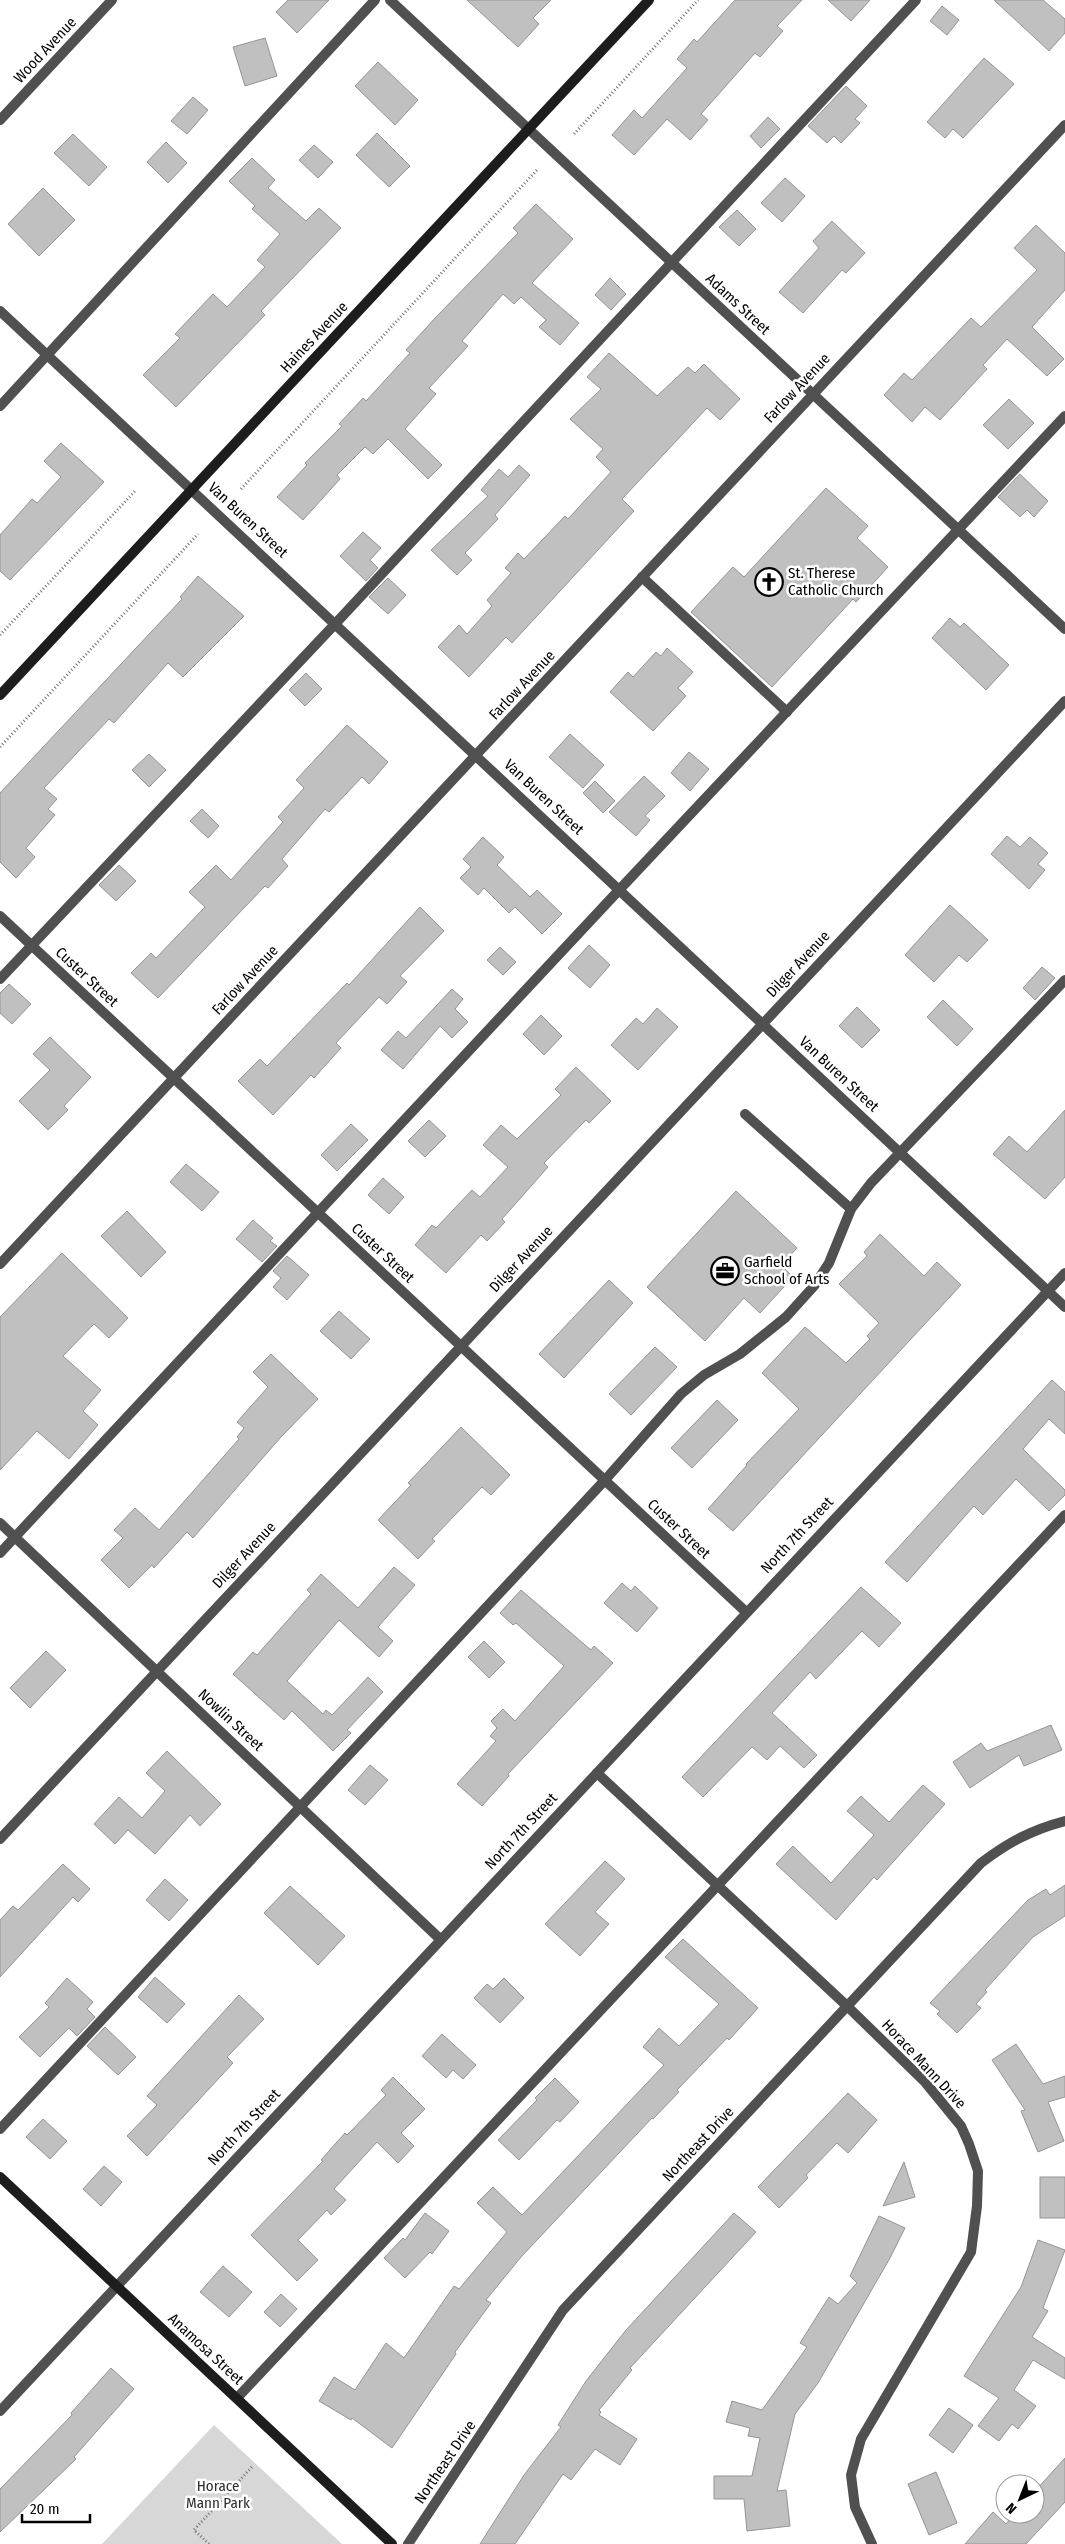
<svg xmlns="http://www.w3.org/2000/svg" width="1065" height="2544" font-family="'Fira Sans Condensed',sans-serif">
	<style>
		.green { fill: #d7d7d7 }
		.building { fill: #c0c0c0; stroke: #949494 }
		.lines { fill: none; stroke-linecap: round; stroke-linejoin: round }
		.path { stroke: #727272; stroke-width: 3; stroke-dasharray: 1 2.5; stroke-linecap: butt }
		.service { stroke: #505050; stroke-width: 10 }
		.minor { stroke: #505050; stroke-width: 10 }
		.tertiary { stroke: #505050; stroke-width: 10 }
		.secondary { stroke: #1d1d1d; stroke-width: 10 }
		.labels { text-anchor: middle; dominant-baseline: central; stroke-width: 5; stroke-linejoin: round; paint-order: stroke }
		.street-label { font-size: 15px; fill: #000; stroke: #fff }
		.poi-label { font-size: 15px; fill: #000; stroke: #fff; text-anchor: start }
		.park-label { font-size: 15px; fill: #2e2e2e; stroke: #fff }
	</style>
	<rect width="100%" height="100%" fill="#fff"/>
	<path class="green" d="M214 2425 342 2544H102Z"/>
	<g class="building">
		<path d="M288 0H329L297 33 276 12Z"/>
		<path d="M467 0H551L533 18 539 24 518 47Z"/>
		<path d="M735 0H802L777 26 783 31 760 57 755 53 701 114 708 120 690 140 667 119 634 155 612 135 634 110 642 118 687 68 677 59 694 39 697 42Z"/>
		<path d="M828 0H870L851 21Z"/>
		<path d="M994 0H1043L1065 19V33L1049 51Z"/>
		<path d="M942 6 959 20 947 35 930 21Z"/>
		<path d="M265 38 277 76 245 86 233 47Z"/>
		<path d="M984 58 1014 84 963 138 953 129 945 138 927 122Z"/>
		<path d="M378 62 418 100 395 125 355 86Z"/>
		<path d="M846 86 867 106 855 119 860 123 841 143 834 136 827 143 808 126Z"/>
		<path d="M193 97 208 110 187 134 171 121Z"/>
		<path d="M768 117 780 129 761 148 750 136Z"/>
		<path d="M377 133 410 166 389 187 356 155Z"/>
		<path d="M73 134 107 167 89 186 54 153Z"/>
		<path d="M166 142 187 163 168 183 147 162Z"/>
		<path d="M314 145 333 162 318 178 299 160Z"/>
		<path d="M252 158 275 180 268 188 306 221 319 208 341 228 261 311 265 315 176 407 143 375 180 338 175 334 213 294 227 307 265 267 257 260 280 234 252 209 255 206 229 181Z"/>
		<path d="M785 178 805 196 782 222 761 203Z"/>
		<path d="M43 188 75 220 39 256 8 224Z"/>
		<path d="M536 204 573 239 532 283 579 323 560 345 539 327 546 320 521 297 514 304 503 294 462 341 468 346 429 388 436 394 405 429 442 465 428 479 388 439 373 454 365 447 337 475 340 479 303 520 277 497 307 465 305 463 342 426 339 424 363 398 366 401 410 353 406 350 436 317 518 233 513 228Z"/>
		<path d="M737 210 756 229 739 246 719 227Z"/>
		<path d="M832 221 865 253 846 273 842 270 803 313 779 292 819 248 813 241Z"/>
		<path d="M1036 225 1065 253V290L1032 327 1064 359 1047 376 1007 339 983 365 987 369 940 420 925 407 912 422 884 395 904 373 912 380 971 318 981 327 1037 270 1014 248Z"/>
		<path d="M610 278 626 294 611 310 595 295Z"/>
		<path d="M609 353 657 396 688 367 695 373 704 364 740 399 720 420 707 408 622 499 634 511 512 643 506 637 469 677 438 647 459 625 467 634 492 606 487 600 511 573 505 568 518 553 524 559 565 516 568 519 611 472 596 457 603 449 570 419 601 389 587 377Z"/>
		<path d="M1009 399 1034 423 1008 449 983 425Z"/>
		<path d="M61 443 104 482 10 580 0 571V535L32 499 37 503 61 477 44 461Z"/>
		<path d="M519 465 530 475 495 515 498 519 465 553 472 560 457 575 431 550 488 496 481 490 499 469 508 477Z"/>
		<path d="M1020 474 1048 501 1034 517 1027 510 1020 517 998 497Z"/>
		<path d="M826 488 868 526 857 538 888 567 856 602 853 599 772 687 691 612 733 567 744 577Z"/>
		<path d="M363 532 381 548 370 560 378 568 366 581 340 556Z"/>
		<path d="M198 576 244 616 183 677 168 663 114 723 109 719 44 788 57 799 48 809 55 815 26 848 35 857 16 878 0 862V793L182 599 180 597Z"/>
		<path d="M388 578 406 595 388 614 369 597Z"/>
		<path d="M950 618 960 627 964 623 1009 665 986 690 932 638Z"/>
		<path d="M667 648 693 672 678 688 686 696 653 731 610 692 628 672 633 677 656 652 661 656Z"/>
		<path d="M306 673 322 689 305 706 289 690Z"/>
		<path d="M347 725 388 762 369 784 362 777 329 812 325 809 282 859 288 866 268 888 265 886 158 998 131 973 151 953 156 958 205 907 189 892 216 865 231 880 283 822 278 817 304 788 296 780Z"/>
		<path d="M570 734 604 765 583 788 549 757Z"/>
		<path d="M689 752 709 769 690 791 671 773Z"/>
		<path d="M149 754 166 770 149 787 132 770Z"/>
		<path d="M644 776 665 796 645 816 650 820 636 836 609 812Z"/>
		<path d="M595 781 615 801 603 813 583 793Z"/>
		<path d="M202 809 219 826 208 838 190 821Z"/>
		<path d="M1007 836 1020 847 1030 837 1048 853 1038 864 1045 870 1029 889 991 854Z"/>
		<path d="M483 837 504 857 497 865 530 897 537 890 562 914 542 934 515 907 509 913 484 888 478 895 460 878 471 867 463 859Z"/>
		<path d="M119 865 136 881 116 901 99 885Z"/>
		<path d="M950 905 988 940 967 962 959 955 934 982 905 955Z"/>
		<path d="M420 907 444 931 400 976 407 982 387 1004 379 997 336 1043 341 1048 314 1078 311 1075 273 1115 238 1081 260 1059 267 1066 347 983 349 985Z"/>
		<path d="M589 945 610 965 590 988 568 968Z"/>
		<path d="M500 947 516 962 503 975 487 960Z"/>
		<path d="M1042 967 1055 978 1035 1000 1023 988Z"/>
		<path d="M9 984 31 1004 12 1024 0 1013V993Z"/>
		<path d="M452 989 463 999 455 1009 468 1022 452 1038 440 1026 403 1069 381 1050 398 1031 406 1038Z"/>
		<path d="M943 1000 973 1029 957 1046 927 1017Z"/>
		<path d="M857 1007 880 1030 862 1048 839 1026Z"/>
		<path d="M657 1008 678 1027 638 1070 611 1045 636 1018 643 1024Z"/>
		<path d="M541 1015 562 1036 544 1055 523 1034Z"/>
		<path d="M50 1037 91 1077 64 1106 68 1110 48 1130 19 1101 50 1070 33 1054Z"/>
		<path d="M576 1067 611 1101 589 1123 586 1120 544 1163 548 1167 502 1219 505 1222 487 1241 481 1235 446 1273 415 1245 432 1225 436 1228 472 1190 480 1197 508 1167 483 1145 501 1125 517 1139 561 1095 555 1089Z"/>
		<path d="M1065 1110V1177L1045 1199 993 1154 1009 1136 1027 1152Z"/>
		<path d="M429 1120 446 1136 425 1157 408 1141Z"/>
		<path d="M351 1124 368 1140 337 1171 321 1155Z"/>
		<path d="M186 1164 219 1192 202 1211 170 1182Z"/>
		<path d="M383 1178 404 1197 389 1214 368 1195Z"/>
		<path d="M736 1191 797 1248 781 1265 793 1277 760 1313 744 1298 705 1341 647 1287Z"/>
		<path d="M127 1211 166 1252 141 1277 101 1236Z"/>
		<path d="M253 1220 273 1238 270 1241 277 1246 262 1262 236 1239Z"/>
		<path d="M880 1234 924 1276 937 1262 961 1285 733 1531 708 1509 747 1465 746 1464 799 1409 762 1373 805 1327 846 1363 870 1339 867 1336 879 1323 839 1284 867 1256 864 1252Z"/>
		<path d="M62 1253 128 1318 109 1338 94 1324 63 1356 101 1390 83 1411 98 1425 69 1459 37 1431 0 1470V1317Z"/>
		<path d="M287 1256 309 1275 287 1300 273 1287 281 1278 273 1271Z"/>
		<path d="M609 1280 633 1303 564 1378 539 1354Z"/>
		<path d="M339 1311 370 1339 351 1359 320 1331Z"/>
		<path d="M655 1347 677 1367 631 1415 609 1394Z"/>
		<path d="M271 1354 318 1399 281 1437 193 1538 187 1532 154 1568 152 1565 129 1588 101 1560 123 1538 114 1530 135 1508 159 1530 239 1439 237 1437 244 1428 237 1422 268 1387 253 1372Z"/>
		<path d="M1052 1380 1065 1392V1434L1049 1419 1023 1449 1065 1490V1495L1049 1511 1016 1479 983 1515 974 1506 907 1582 885 1562Z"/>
		<path d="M717 1400 738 1420 692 1468 671 1448Z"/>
		<path d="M461 1427 510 1475 491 1495 482 1487 432 1539 435 1541 418 1559 378 1520 411 1485 408 1483Z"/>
		<path d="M394 1567 415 1585 378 1627 393 1641 379 1657 339 1620 287 1681 323 1714 326 1710 332 1715 368 1677 383 1692 347 1730 351 1733 333 1751 292 1711 284 1720 233 1674 253 1652 257 1655 311 1594 307 1590 321 1574 358 1608Z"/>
		<path d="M622 1583 631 1591 635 1586 658 1608 637 1632 604 1603Z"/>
		<path d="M861 1587 901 1623 879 1647 862 1631 816 1679 810 1672 772 1713 817 1755 804 1768 780 1746 767 1760 752 1747 703 1797 682 1777Z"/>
		<path d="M521 1590 591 1650 594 1646 613 1663 508 1774 509 1776 482 1806 457 1784 496 1741 490 1736 497 1728 491 1721 503 1709 515 1721 564 1666 516 1623 513 1625 500 1613Z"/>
		<path d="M484 1641 505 1662 489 1678 468 1657Z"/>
		<path d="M46 1651 66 1670 30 1708 10 1688Z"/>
		<path d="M1051 1725 1062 1750 1024 1766 1019 1755 970 1788 953 1762 981 1743 987 1751Z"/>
		<path d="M167 1751 221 1804 200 1826 190 1815 155 1854 128 1830 115 1844 94 1824 119 1797 142 1818 165 1791 146 1773Z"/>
		<path d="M370 1765 388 1780 365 1805 348 1790Z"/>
		<path d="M923 1785 945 1804 877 1880 874 1877 836 1920 776 1864 793 1846 831 1883 874 1835 847 1811 861 1796 889 1822Z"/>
		<path d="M605 1861 625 1879 595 1912 609 1924 580 1956 545 1924Z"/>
		<path d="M63 1864 90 1889 78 1902 73 1897 0 1977V1920L13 1906 18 1910Z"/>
		<path d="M165 1879 188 1900 169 1921 146 1900Z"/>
		<path d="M1065 1885V1916L1033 1937 985 1990 987 1992 976 2004 981 2008 957 2033 937 2014 940 2011 930 2003 1028 1900 1046 1889 1050 1895Z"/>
		<path d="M290 1886 345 1936 318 1965 264 1913Z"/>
		<path d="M683 1939 758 2008 729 2040 727 2038 677 2090 679 2092 653 2119 652 2118 521 2257 486 2300 491 2303 455 2352 456 2354 392 2448 352 2418 351 2420 319 2401 334 2377 355 2390 386 2343 404 2358 454 2286 459 2289 507 2232 477 2203 493 2187 522 2215 664 2065 643 2047 659 2028 679 2046 719 2004 665 1957Z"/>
		<path d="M155 1977 185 2004 167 2023 138 1997Z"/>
		<path d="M67 1978 93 2002 87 2009 95 2017 77 2036 69 2028 40 2057 19 2037 49 2007 45 2003Z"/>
		<path d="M504 1978 524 1998 500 2023 474 1998 487 1984 493 1989Z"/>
		<path d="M239 1995 264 2019 227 2057 233 2063 147 2156 127 2136 157 2105 147 2096Z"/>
		<path d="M105 2027 136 2057 118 2075 87 2046Z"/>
		<path d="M442 2034 476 2065 463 2079 453 2070 446 2078 422 2056Z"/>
		<path d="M1016 2044 1043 2084 1065 2076V2097L1048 2102 1064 2141 1038 2152 1021 2111 1025 2110 992 2060Z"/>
		<path d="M393 2077 425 2109 401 2133 414 2146 398 2163 377 2142 334 2189 346 2200 331 2215 327 2210 298 2240 318 2260 297 2281 251 2235 323 2161 321 2160 345 2133 347 2135 386 2095 381 2090Z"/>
		<path d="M555 2078 579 2102 560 2122 557 2120 519 2160 498 2140 537 2100 535 2098Z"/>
		<path d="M848 2093 877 2120 848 2153 837 2143 806 2175 808 2178 779 2208 758 2187Z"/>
		<path d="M43 2119 67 2141 50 2159 26 2137Z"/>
		<path d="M904 2162 915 2197 883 2206Z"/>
		<path d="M104 2166 122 2182 101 2206 83 2189Z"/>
		<rect x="1040" y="2177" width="25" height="41"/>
		<path d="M425 2213 449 2231 432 2254 430 2252 405 2278 384 2258 403 2238 405 2240Z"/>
		<path d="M734 2213 756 2232 630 2368 632 2370 599 2410 601 2412 599 2415 637 2439 620 2465 595 2449 571 2480 563 2474 515 2544H480L524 2475 561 2427 558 2425 586 2381 626 2330Z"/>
		<path d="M879 2216 905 2228 890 2258 848 2331 818 2383 795 2414 777 2491 786 2490 790 2526 747 2531 744 2499H714V2476H752L760 2438 748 2436 750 2428 726 2422 732 2401 762 2410 807 2347 800 2343 829 2297 838 2304 857 2283 850 2276Z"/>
		<path d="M1038 2240 1065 2250 1043 2308 1048 2311 1032 2337 1065 2358V2379L1033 2360 1014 2390 1036 2406 1018 2429 1012 2424 999 2441 978 2426 999 2398 964 2376 1021 2287Z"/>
		<path d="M223 2266 252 2292 229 2317 200 2292Z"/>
		<path d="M281 2294 297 2309 280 2327 264 2312Z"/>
		<path d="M111 2368 134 2389 74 2457 76 2459 0 2532V2489L72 2415 71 2413Z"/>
		<path d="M949 2408 973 2425 953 2453 929 2435Z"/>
		<path d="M1065 2458V2502L1026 2544H965L993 2512 1006 2524 1014 2514H1035V2491Z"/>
		<path d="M936 2472 957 2523 929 2535 908 2484Z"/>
	</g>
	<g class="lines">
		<g class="path">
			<path d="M574 134 698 0"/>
			<path d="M241 489 537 170"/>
			<path d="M0 635 136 490"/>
			<path d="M0 747 198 534"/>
			<path d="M209 2544 194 2530 252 2467"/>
		</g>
		<g class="service">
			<path d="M0 406 375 0"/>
			<path d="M642 577 787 712"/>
			<path d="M0 979 336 623 916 0"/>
			<path d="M745 1114 851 1209"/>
			<path d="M0 1553 620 889 1065 416"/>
			<path d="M0 2129 605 1480 681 1394 704 1375 740 1354 786 1317 814 1286 829 1263 851 1209 871 1183 1065 980"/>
			<path d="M237 2398 1065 1515"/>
		</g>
		<g class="minor">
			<path d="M390 0 1065 629"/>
			<path d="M0 120 112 0"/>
			<path d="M0 311 1065 1307"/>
			<path d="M0 916 746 1612"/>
			<path d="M0 1264 1065 125"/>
			<path d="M1048 1291 1065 1273"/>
			<path d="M0 1523 440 1939"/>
			<path d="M597 1773 847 2006 925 2082 961 2126 969 2144 978 2171 977 2206 971 2252 861 2439 851 2475 855 2507 872 2544"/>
			<path d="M0 1839 1065 701"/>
			<path d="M0 2411 117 2286"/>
			<path d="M408 2544 563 2310 981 1863C1009 1842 1031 1830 1065 1821"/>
		</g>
		<path class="tertiary" d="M117 2286 1048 1291"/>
		<g class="secondary">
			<path d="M0 695 649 0"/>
			<path d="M0 2177 392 2544"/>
		</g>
	</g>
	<defs>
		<symbol id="church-ring" viewBox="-11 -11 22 22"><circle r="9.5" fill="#fff" stroke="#000" stroke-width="1.5"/><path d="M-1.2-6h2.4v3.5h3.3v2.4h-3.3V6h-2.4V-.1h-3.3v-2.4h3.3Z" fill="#000"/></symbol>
		<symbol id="office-ring" viewBox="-11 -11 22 22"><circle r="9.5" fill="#fff" stroke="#000" stroke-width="1.5"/><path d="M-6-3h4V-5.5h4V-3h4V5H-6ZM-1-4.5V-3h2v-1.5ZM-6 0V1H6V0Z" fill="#000"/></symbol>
	</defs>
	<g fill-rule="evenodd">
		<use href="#church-ring" x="753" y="566" width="32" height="32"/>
		<use href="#office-ring" x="709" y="1255" width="32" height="32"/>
	</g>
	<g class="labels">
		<g class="street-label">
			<text transform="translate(45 50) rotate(-47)">Wood Avenue</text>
			<text transform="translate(738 304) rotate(43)">Adams Street</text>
			<text transform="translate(314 337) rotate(-47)">Haines Avenue</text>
			<text transform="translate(797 388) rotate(-47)">Farlow Avenue</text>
			<text transform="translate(248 520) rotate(43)">Van Buren Street</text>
			<text transform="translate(522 685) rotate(-47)">Farlow Avenue</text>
			<text transform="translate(544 797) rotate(43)">Van Buren Street</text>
			<text transform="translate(798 964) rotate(-47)">Dilger Avenue</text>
			<text transform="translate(87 977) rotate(43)">Custer Street</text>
			<text transform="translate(245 980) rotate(-47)">Farlow Avenue</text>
			<text transform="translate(839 1074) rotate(43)">Van Buren Street</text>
			<text transform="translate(383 1253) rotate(43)">Custer Street</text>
			<text transform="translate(521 1259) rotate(-47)">Dilger Avenue</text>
			<text transform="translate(679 1529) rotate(43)">Custer Street</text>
			<text transform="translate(797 1535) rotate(-47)">North 7th Street</text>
			<text transform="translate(244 1555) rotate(-47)">Dilger Avenue</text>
			<text transform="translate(231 1720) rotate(43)">Nowlin Street</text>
			<text transform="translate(521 1831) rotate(-47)">North 7th Street</text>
			<text transform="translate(924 2064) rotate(47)">Horace Mann Drive</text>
			<text transform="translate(244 2127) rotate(-47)">North 7th Street</text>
			<text transform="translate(698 2144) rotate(-47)">Northeast Drive</text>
			<text transform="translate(206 2349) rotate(43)">Anamosa Street</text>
			<text transform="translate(445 2462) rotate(-56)">Northeast Drive</text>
		</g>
		<g class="poi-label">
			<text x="788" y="573">St. Therese<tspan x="788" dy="17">Catholic Church</tspan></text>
			<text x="744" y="1262">Garfield<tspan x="744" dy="17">School of Arts</tspan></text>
		</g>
		<g class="park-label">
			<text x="218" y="2486">Horace<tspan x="218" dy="17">Mann Park</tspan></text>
		</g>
	</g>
	<g transform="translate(1020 2499) rotate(223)"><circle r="24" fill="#ffffff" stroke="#999999"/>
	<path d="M0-4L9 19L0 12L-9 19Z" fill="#000000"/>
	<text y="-8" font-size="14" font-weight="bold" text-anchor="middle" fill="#000000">N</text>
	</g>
	<path d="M22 2514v8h68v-8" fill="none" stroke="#000000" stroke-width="2.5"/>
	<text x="30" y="2514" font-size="15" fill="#000000" stroke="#ffffff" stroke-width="4" paint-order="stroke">20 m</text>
</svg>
